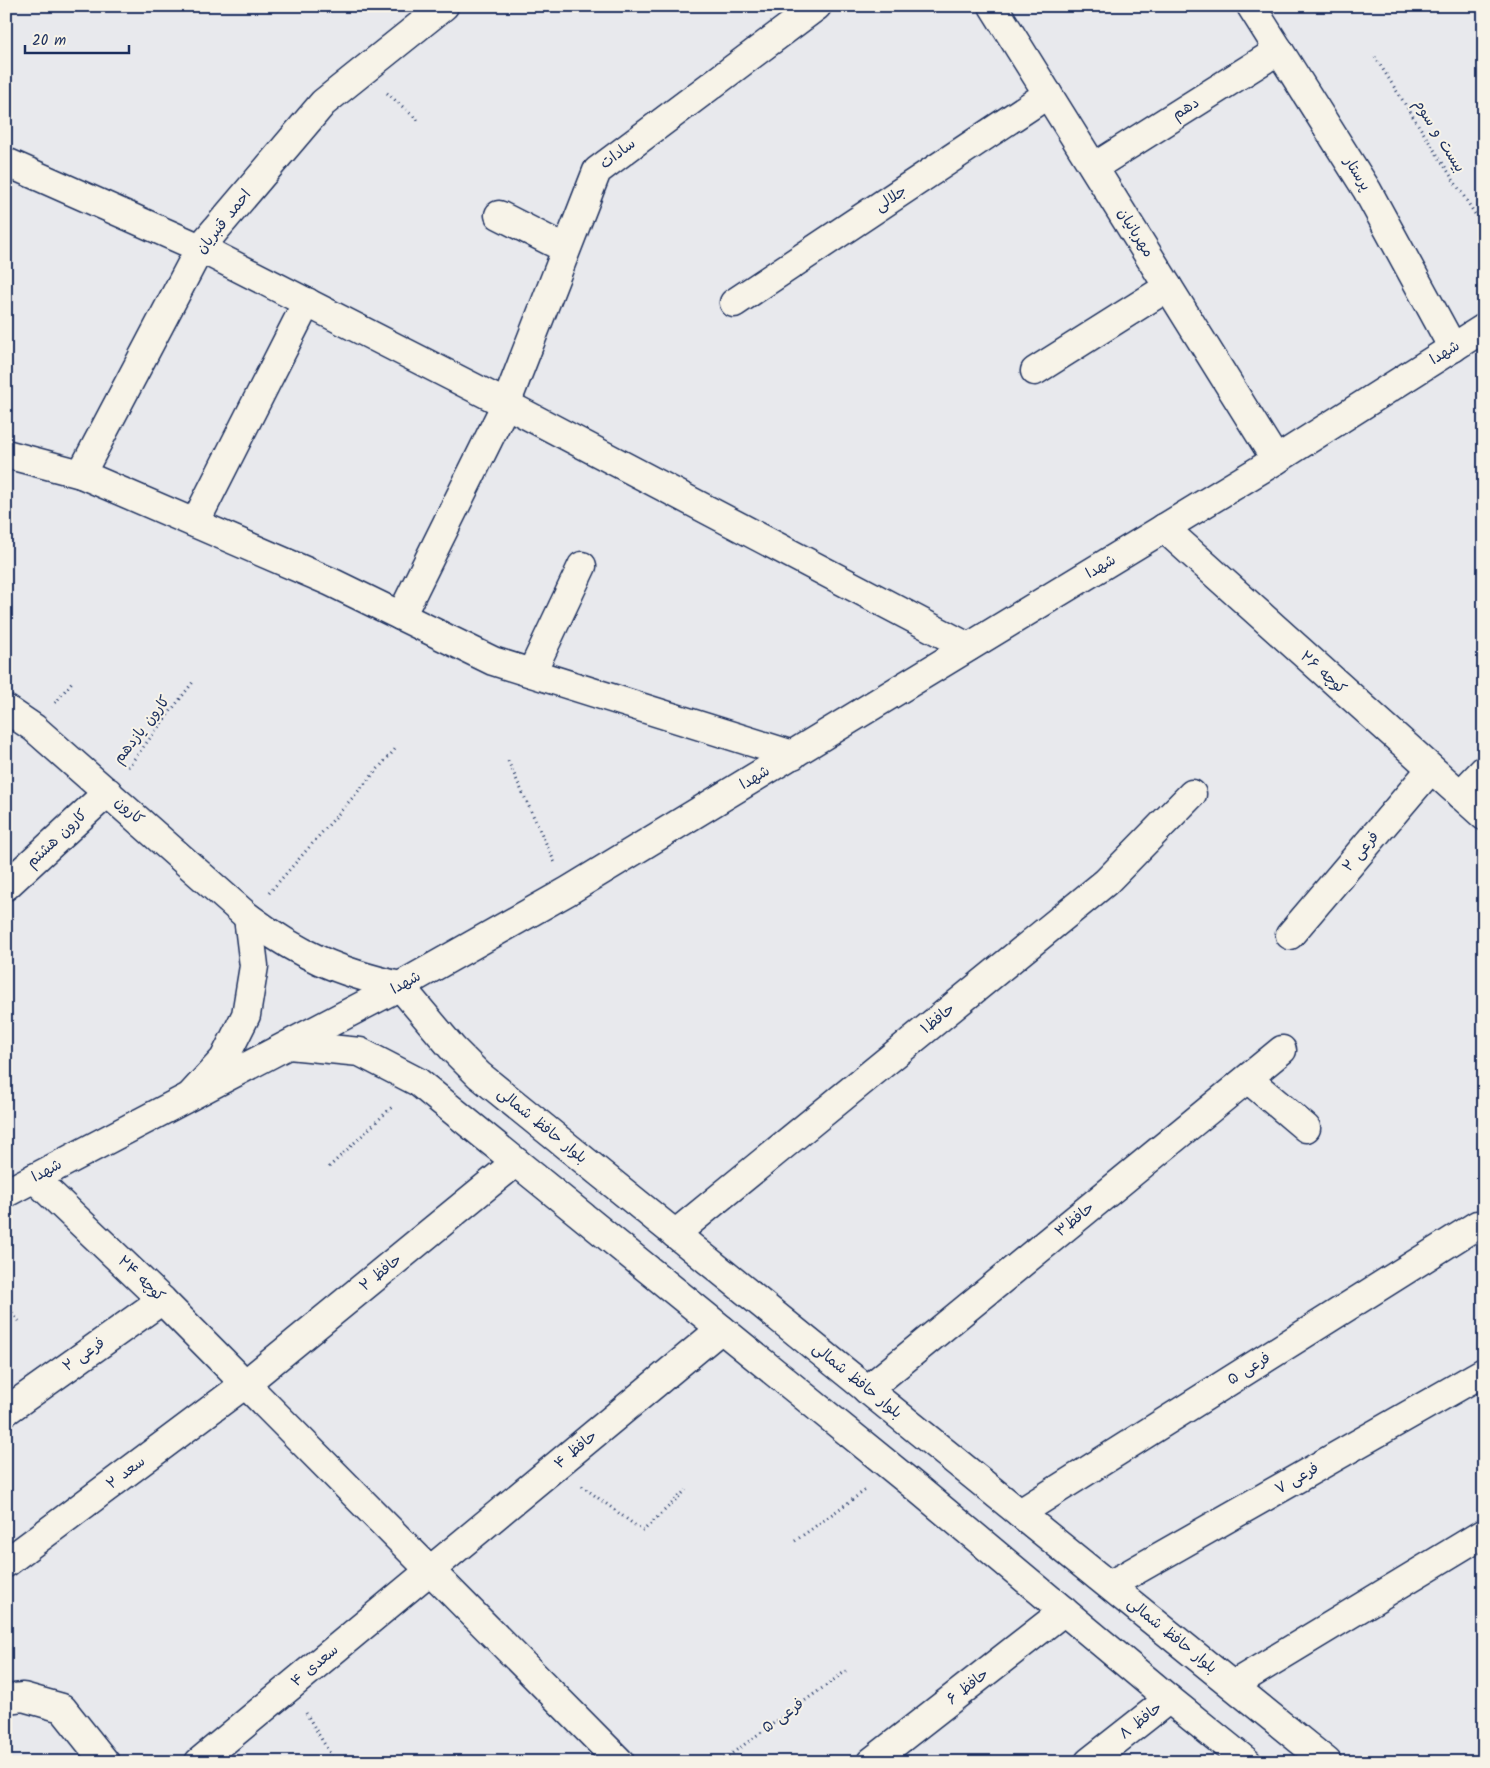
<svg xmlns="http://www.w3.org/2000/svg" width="1490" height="1768" font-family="Kalam,'Playpen Sans Arabic',sans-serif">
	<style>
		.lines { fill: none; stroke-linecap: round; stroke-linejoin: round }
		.minor-casing { stroke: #1b2f5e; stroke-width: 31 }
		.tertiary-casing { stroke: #1b2f5e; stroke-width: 31 }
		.path { stroke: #1b2f5e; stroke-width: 3; stroke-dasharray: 1 4; stroke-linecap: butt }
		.minor { stroke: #f7f3e8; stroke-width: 28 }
		.tertiary { stroke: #f7f3e8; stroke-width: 28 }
		.labels { text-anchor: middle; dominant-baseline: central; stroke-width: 4; stroke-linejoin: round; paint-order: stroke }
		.street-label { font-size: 15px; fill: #1b2f5e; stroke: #f7f3e8 }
	</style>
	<rect width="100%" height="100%" fill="#e8e9ed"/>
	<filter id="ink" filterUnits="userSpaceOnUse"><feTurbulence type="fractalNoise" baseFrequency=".02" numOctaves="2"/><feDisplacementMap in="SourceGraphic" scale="10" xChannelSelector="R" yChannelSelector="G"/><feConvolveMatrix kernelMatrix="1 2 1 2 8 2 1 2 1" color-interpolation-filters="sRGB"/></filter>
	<g filter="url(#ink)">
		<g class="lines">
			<defs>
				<g id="minor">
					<path d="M993 6 1276 460"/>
					<path d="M1251 6 1367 190 1453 348"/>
					<path d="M6 162 200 248 506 404 968 647"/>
					<path d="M1094 167 1279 50"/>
					<path d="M499 215 566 249"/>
					<path d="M734 303 1048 94"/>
					<path d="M1035 371 1168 287"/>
					<path d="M6 454 81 474 200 248 323 103 444 6"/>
					<path d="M81 474 331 582 493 661 793 755"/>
					<path d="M195 523 307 302"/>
					<path d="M1164 528 1484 816"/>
					<path d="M401 616 506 404 597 171 817 6"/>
					<path d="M532 672 582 566"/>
					<path d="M6 709 34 728 248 917C299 955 338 972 400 986"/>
					<path d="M1460 795 1484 770"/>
					<path d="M6 886 108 792"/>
					<path d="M1290 935 1431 769"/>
					<path d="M1248 1079 1306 1128"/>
					<path d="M192 1094 224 1059 246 1015 254 966 248 917"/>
					<path d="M34 1178 162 1300 620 1762"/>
					<path d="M675 1234 1106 882 1192 794"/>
					<path d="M867 1390 1282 1050"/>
					<path d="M6 1411 162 1300"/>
					<path d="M1020 1513 1477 1225"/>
					<path d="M6 1563 245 1384 516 1162"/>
					<path d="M1110 1585 1484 1372"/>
					<path d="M1233 1685 1484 1533"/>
					<path d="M199 1762 721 1329"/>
					<path d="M871 1762 1064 1611"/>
					<path d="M1089 1762 1169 1699"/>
				</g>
				<g id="tertiary">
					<path d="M400 986 453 1049 479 1075 1327 1762"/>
					<path d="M289 1045 360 1052 418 1082 918 1489 1169 1699 1247 1762"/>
					<path d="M6 1193 400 986 568 891 1276 460 1484 328"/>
					<path d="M6 1699 23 1697 62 1708 105 1762"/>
				</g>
			</defs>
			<use href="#minor" class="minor-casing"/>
			<use href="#tertiary" class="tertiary-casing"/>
			<g class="path">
				<path d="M1375 57 1484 228"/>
				<path d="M387 93 420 122"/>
				<path d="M6 609 10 604"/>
				<path d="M55 703 72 682"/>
				<path d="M508 761 555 863"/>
				<path d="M128 767 193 682"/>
				<path d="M269 893 397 747"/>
				<path d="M329 1167 394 1105"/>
				<path d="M6 1305 19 1321"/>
				<path d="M582 1486 643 1531 686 1490"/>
				<path d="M795 1541 867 1489"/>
				<path d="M306 1713 335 1762"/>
				<path d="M720 1762 846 1671"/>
			</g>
			<use href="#minor" class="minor"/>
			<use href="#tertiary" class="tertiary"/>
		</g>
	</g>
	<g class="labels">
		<g class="street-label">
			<text transform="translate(1186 109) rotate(-32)">دهم</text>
			<text transform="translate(1439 136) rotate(58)">بیست و سوم</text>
			<text transform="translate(618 154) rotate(-37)">سادات</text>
			<text transform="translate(1357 174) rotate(58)">پرستار</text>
			<text transform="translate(891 199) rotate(-34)">جلالی</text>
			<text transform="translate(224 222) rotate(-51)">احمد قنبریان</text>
			<text transform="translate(1135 233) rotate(58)">مهربانیان</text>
			<text transform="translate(1445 353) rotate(-32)">شهدا</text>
			<text transform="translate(1101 567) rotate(-31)">شهدا</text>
			<text transform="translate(1323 673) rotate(42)">کوچه ۲۶</text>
			<text transform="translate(142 730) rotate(-52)">کارون یازدهم</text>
			<text transform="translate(755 778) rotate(-31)">شهدا</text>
			<text transform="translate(129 811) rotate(42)">کارون</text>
			<text transform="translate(57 839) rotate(-43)">کارون هشتم</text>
			<text transform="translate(1361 852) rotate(-50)">فرعی ۲</text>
			<text transform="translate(406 983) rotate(-29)">شهدا</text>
			<text transform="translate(938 1019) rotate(-39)">حافظ۱</text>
			<text transform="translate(542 1126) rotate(39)">بلوار حافظ شمالی</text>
			<text transform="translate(47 1171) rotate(-28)">شهدا</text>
			<text transform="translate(1075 1220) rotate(-39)">حافظ۳</text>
			<text transform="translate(381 1273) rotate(-39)">حافظ ۲</text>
			<text transform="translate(141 1279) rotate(44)">کوچه ۲۴</text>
			<text transform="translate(84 1355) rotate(-35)">فرعی ۲</text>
			<text transform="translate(1249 1369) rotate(-32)">فرعی ۵</text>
			<text transform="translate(857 1381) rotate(39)">بلوار حافظ شمالی</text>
			<text transform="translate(576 1450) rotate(-40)">حافظ ۴</text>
			<text transform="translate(126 1473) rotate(-37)">سعد ۲</text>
			<text transform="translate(1297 1479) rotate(-30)">فرعی ۷</text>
			<text transform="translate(1172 1636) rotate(39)">بلوار حافظ شمالی</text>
			<text transform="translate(315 1666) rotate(-40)">سعدی ۴</text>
			<text transform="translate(968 1687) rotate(-38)">حافظ ۶</text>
			<text transform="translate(783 1716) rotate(-36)">فرعی ۵</text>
			<text transform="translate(1141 1721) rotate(-38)">حافظ ۸</text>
		</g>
	</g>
	<rect width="1490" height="1768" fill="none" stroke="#f7f3e8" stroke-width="25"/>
	<rect x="12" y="12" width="1465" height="1743" fill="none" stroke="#1b2f5e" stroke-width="2" filter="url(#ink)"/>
	<path d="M25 45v8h104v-8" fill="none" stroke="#1b2f5e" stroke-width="2.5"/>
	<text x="32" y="45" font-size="15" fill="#1b2f5e" stroke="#f7f3e8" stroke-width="4" paint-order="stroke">20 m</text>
</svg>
